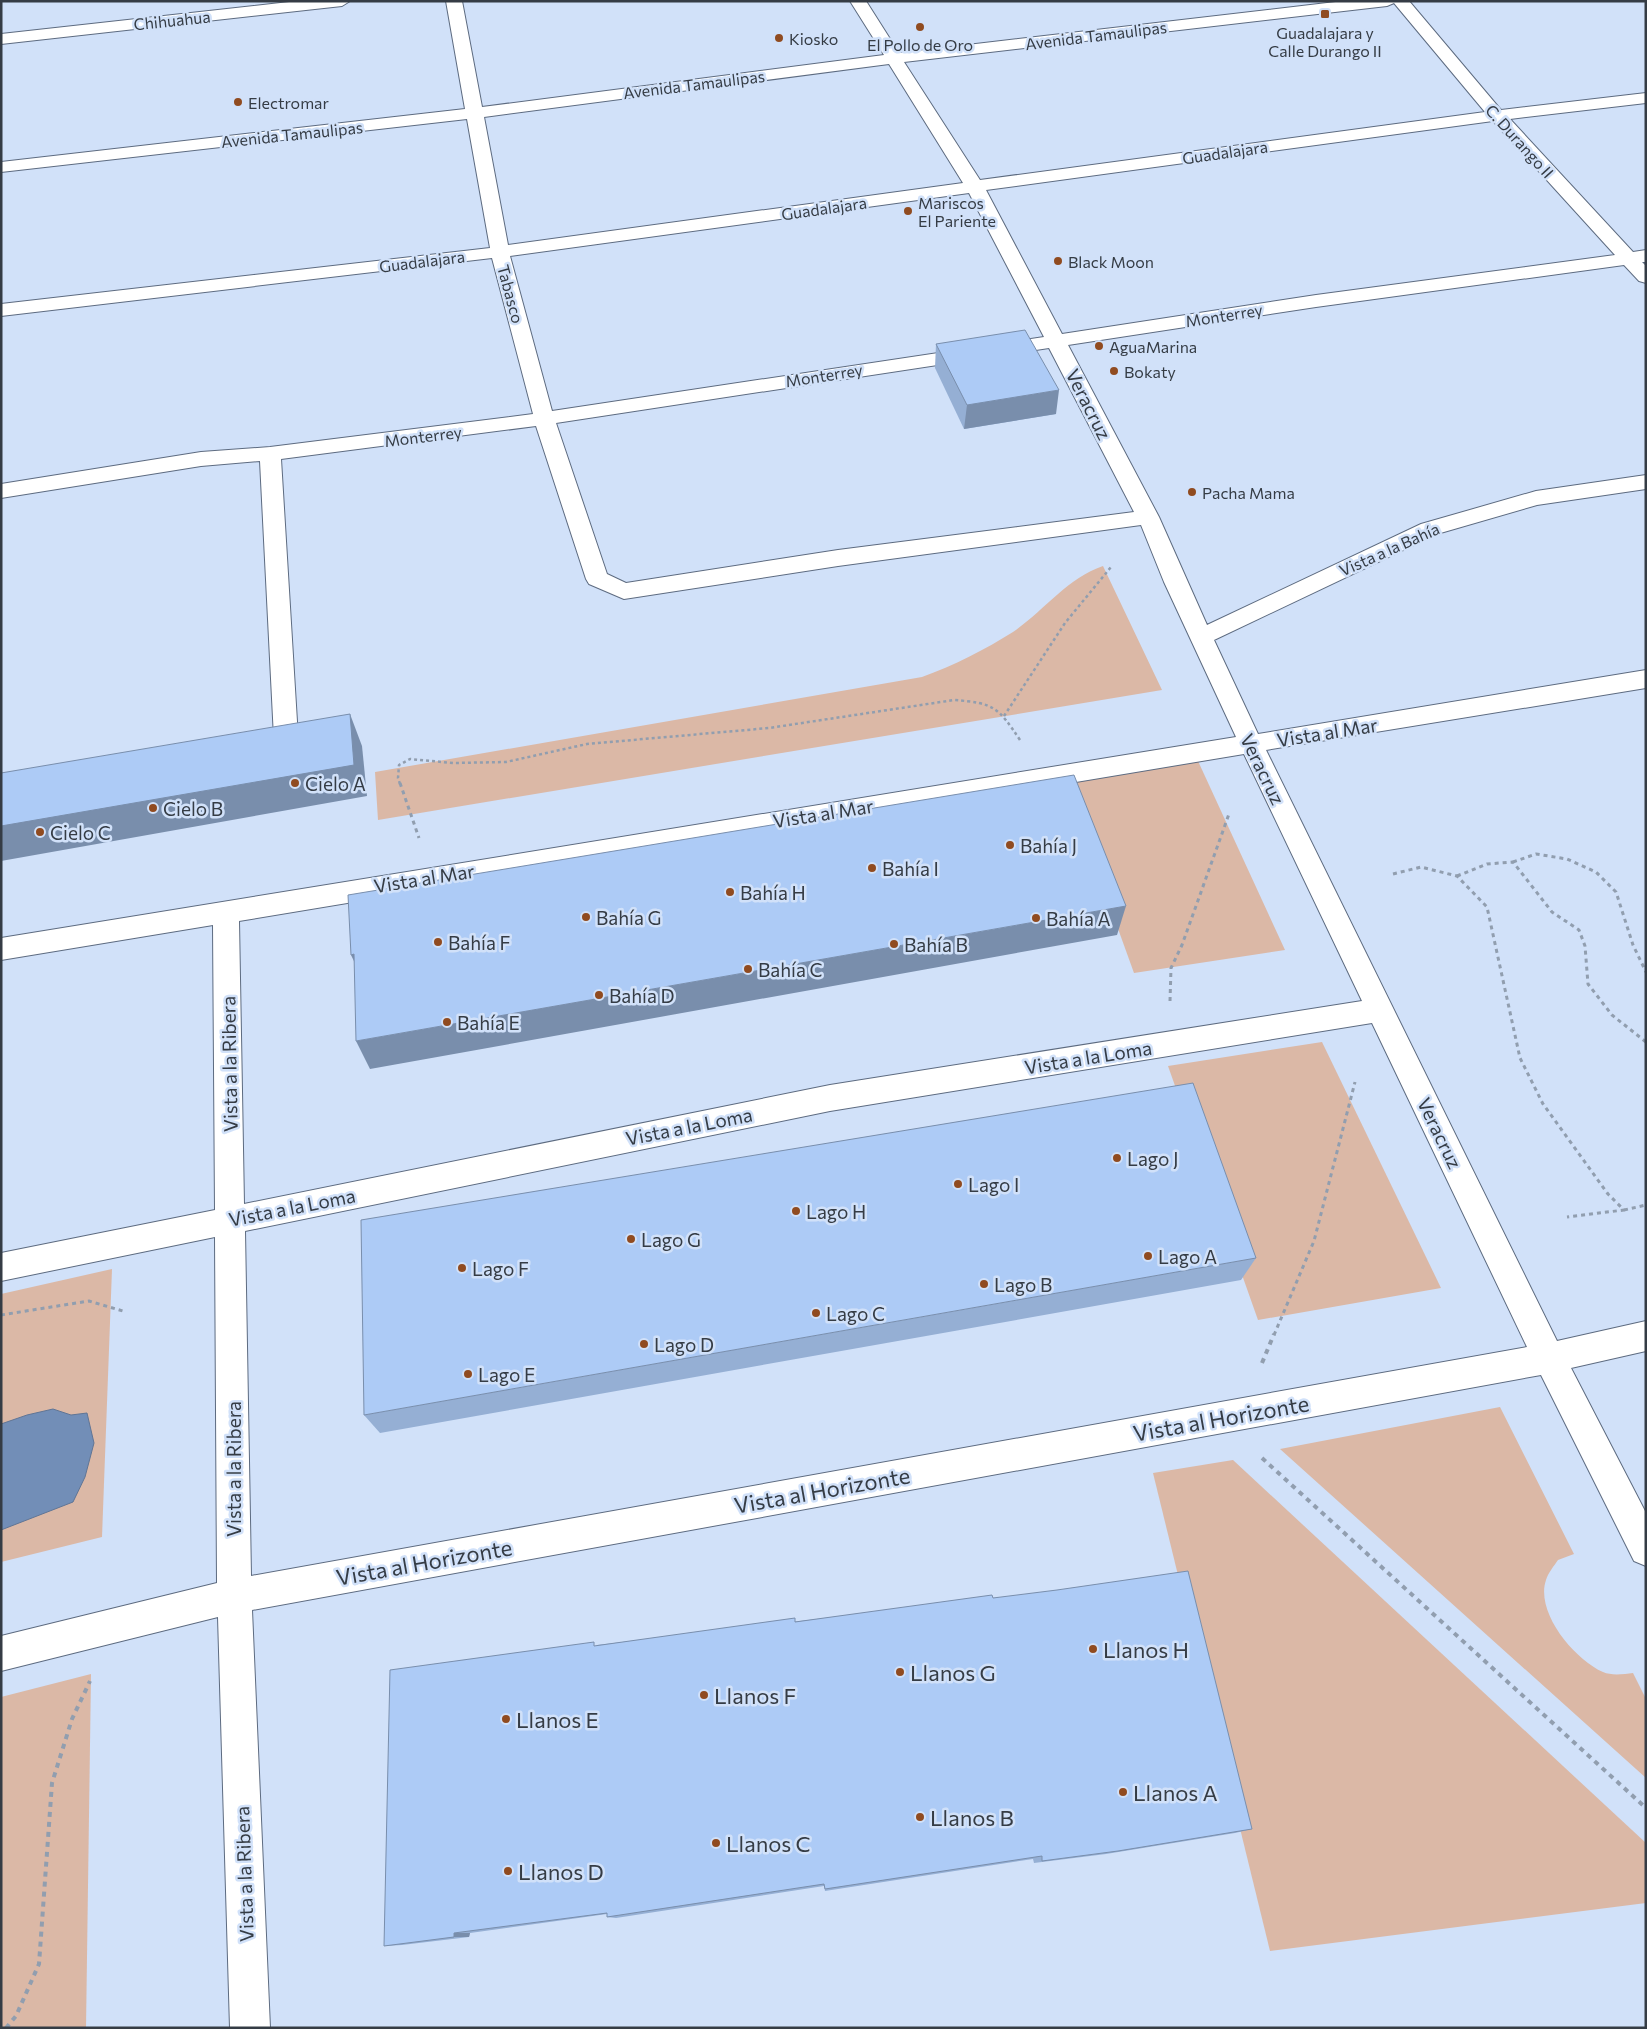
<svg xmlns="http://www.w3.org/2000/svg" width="1647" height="2029" font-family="Commissioner,sans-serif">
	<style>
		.green { fill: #dbb8a6 }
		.water { fill: #728eb7; stroke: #607595 }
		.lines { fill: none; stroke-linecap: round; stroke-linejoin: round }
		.minor-casing { stroke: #5d6b80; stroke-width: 2 }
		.path-far2 { stroke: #919eaf; stroke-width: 2.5; stroke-dasharray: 3 3; stroke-linecap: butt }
		.path-far1 { stroke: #919eaf; stroke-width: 3; stroke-dasharray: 4 4; stroke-linecap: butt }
		.path { stroke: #919eaf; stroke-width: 4; stroke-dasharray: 5 5; stroke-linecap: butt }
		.minor { fill: #fff; fill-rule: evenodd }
		.wall { fill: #95afd4 }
		.shaded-wall { fill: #798eac }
		.building { fill: #adcbf6; stroke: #798eac }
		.poi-dot { fill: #904b20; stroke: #d1e1f9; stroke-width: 2 }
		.labels { text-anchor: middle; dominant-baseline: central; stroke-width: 5; stroke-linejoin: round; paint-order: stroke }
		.far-street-label { font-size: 16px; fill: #353c45; stroke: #d1e1f9 }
		.far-poi-label { font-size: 16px; fill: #353c45; stroke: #d1e1f9; text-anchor: start }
		.street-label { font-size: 19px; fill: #353c45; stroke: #d1e1f9 }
		.poi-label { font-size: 19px; fill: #353c45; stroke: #d1e1f9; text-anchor: start }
		.near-street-label { font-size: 22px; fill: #353c45; stroke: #d1e1f9 }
		.near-poi-label { font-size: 22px; fill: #353c45; stroke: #d1e1f9; text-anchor: start }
	</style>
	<rect width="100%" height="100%" fill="#d1e1f9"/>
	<g class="green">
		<path d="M1103 566 1162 690 378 820 375 772 922 677C953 666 986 649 1013 632 1044 611 1067 578 1103 566Z"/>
		<path d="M1198 761 1285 950 1134 973 1065 782Z"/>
		<path d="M1322 1042 1441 1288 1258 1320 1168 1066Z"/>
		<path d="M112 1269 102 1537 1 1562V1294Z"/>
		<path d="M1500 1407 1574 1554 1558 1560C1554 1566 1548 1573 1546 1580 1535 1612 1574 1659 1603 1672 1612 1676 1624 1674 1633 1673L1646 1699V1778L1280 1449Z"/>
		<path d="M1233 1460 1646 1843V1903L1270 1951 1153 1473Z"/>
		<path d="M91 1674 86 2028H1V1697Z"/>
	</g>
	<path class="water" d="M53 1409 71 1415 87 1413 94 1443 85 1477 73 1502 1 1530V1424L27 1415Z"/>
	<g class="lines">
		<defs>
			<g id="minor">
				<path d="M298 1H350L342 6 1 44V34Z"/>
				<path d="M446 1H462L482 107 884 55 850 1H866L899 53 1344 1H1409L1501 110 1646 93V103L1510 119 1633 252 1646 250V262H1642L1646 266V283L1639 281 1624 265 1316 307 1068 345 1159 517 1207 625 1421 524 1536 491 1646 475V489L1537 505 1437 534 1214 640 1258 734 1646 670V688L1266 750 1557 1341 1646 1321V1351L1571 1368 1646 1513V1566L1634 1561 1541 1375 252 1610 270 2028H230L218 1617 1 1671V1636L217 1583 215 1237 1 1281V1253L215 1210 213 925 1 960V938L1236 737 1164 582 1141 525 838 566 624 599 589 584 586 579 536 426 281 459 298 738 295 744 286 747 277 744 274 738 260 461 201 466 1 498V484L201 452 270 447 533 414 492 258 1 316V304L490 248 467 119 1 172V162L465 109ZM1394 3 1485 112 980 180 904 62 1387 6ZM889 64 963 183 508 245 484 117ZM1493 121 1615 255 1316 295 1062 334 986 190ZM969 193 1044 337 552 411 510 256ZM1049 348 1134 512 838 550 626 583 607 574 556 423ZM1244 754 1362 1001 830 1085 244 1204 239 921ZM1372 1023 1527 1347 251 1576 245 1231 830 1111Z"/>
			</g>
		</defs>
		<use href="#minor" class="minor-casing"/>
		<g class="path-far2">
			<path d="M1004 716 1065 623 1111 567"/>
			<path d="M400 784 398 778 399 765 410 759 453 763 506 762 587 744 769 728 954 700C994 703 998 707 1020 740"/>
		</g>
		<g class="path-far1">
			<path d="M400 783 419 838"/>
			<path d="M1513 862 1536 854 1567 859 1596 872 1616 892 1633 945 1646 972"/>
			<path d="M1393 874 1421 867 1457 876 1487 907 1520 1058 1543 1104 1608 1194 1624 1210 1567 1217"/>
			<path d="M1457 876 1487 864 1513 862 1552 912 1579 930 1585 946 1588 984 1612 1015 1646 1042"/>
			<path d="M1170 1001 1171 968 1182 945 1229 814"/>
			<path d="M1624 1210 1646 1205"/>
			<path d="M1 1315 89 1301 123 1311"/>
			<path d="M1274 1335 1314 1241 1355 1082"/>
		</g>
		<g class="path">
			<path d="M1262 1363 1274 1334"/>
			<path d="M1262 1458 1646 1808"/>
			<path d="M6 2028 16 2016 39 1964 52 1783 72 1719 90 1681"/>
		</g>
		<use href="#minor" class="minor"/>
	</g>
	<g class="wall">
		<path d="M936 344 1056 414 964 429 935 368Z"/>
		<path d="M1256 1258 1241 1280 380 1433 364 1415Z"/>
		<path d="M993 1598 1252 1829 1235 1833 1106 1854 1034 1863 1033 1859 825 1891 824 1886 616 1918 607 1917V1914L470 1933 469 1937 402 1945 384 1946 597 1645Z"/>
	</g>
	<g class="shaded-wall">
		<path d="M1059 390 1056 414 964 429 967 405Z"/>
		<path d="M350 714 362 746 367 796 1 861V826Z"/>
		<path d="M1126 906 1117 935 370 1069 356 1041Z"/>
		<path d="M354 954 365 984 351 955Z"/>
		<path d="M454 1933H470L469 1937H454Z"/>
	</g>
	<g class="building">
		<path d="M1025 330 1059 390 967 405 936 344Z"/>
		<path d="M350 714 354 765 1 826V773Z"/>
		<path d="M1074 775 1126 906 356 1041 354 954 351 955 348 895Z"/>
		<path d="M1193 1083 1256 1258 364 1415 361 1220Z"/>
		<path d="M1188 1571 1252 1829 1118 1851 1042 1861V1856L825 1889 824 1884 607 1917V1913L454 1933V1937L384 1946 390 1670 594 1642V1646L795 1618V1622L992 1595 993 1598 1057 1590Z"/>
	</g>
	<g class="poi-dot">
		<rect x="1320" y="9" width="10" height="10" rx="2.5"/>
		<circle cx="920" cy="27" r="5"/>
		<circle cx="779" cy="38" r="5"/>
		<circle cx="238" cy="102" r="5"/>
		<circle cx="908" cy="211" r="5"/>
		<circle cx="1058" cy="261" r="5"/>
		<circle cx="1099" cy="346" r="5"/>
		<circle cx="1114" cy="371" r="5"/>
		<circle cx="1192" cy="492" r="5"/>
		<circle cx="295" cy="783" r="5"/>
		<circle cx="153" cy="808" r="5"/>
		<circle cx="40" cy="832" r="5"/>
		<circle cx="1010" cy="845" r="5"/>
		<circle cx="872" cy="868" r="5"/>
		<circle cx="730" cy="892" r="5"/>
		<circle cx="586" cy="917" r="5"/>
		<circle cx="1036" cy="918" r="5"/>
		<circle cx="438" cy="942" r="5"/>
		<circle cx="894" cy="944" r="5"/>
		<circle cx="748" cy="969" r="5"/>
		<circle cx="599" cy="995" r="5"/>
		<circle cx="447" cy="1022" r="5"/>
		<circle cx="1117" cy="1158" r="5"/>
		<circle cx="958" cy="1184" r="5"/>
		<circle cx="796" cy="1211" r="5"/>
		<circle cx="631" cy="1239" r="5"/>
		<circle cx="1148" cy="1256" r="5"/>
		<circle cx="462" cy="1268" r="5"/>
		<circle cx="984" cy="1284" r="5"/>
		<circle cx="816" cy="1313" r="5"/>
		<circle cx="644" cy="1344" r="5"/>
		<circle cx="468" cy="1374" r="5"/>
		<circle cx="1093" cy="1649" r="5"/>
		<circle cx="900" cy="1672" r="5"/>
		<circle cx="704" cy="1695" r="5"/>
		<circle cx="506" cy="1719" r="5"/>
		<circle cx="1123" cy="1792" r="5"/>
		<circle cx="920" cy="1817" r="5"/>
		<circle cx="716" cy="1843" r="5"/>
		<circle cx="508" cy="1871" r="5"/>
	</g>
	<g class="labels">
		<g class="far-street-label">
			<text transform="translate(172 20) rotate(-6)">Chihuahua</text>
			<text transform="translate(1096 35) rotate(-7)">Avenida Tamaulipas</text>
			<text transform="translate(694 84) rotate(-7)">Avenida Tamaulipas</text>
			<text transform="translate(292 134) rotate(-6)">Avenida Tamaulipas</text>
			<text transform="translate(1520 141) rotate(48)">C. Durango II</text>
			<text transform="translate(1225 152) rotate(-8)">Guadalajara</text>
			<text transform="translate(824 208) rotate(-8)">Guadalajara</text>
			<text transform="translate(422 261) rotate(-7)">Guadalajara</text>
			<text transform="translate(511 294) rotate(75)">Tabasco</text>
			<text transform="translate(1224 315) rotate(-9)">Monterrey</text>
			<text transform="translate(824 375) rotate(-9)">Monterrey</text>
			<text transform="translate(423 436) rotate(-7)">Monterrey</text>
			<text transform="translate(1389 549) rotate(-24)">Vista a la Bahía</text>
		</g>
		<g class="far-poi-label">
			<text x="1325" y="32" text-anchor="middle">Guadalajara y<tspan x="1325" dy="18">Calle Durango II</tspan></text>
			<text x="789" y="38">Kiosko</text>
			<text x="920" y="44" text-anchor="middle">El Pollo de Oro</text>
			<text x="248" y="102">Electromar</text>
			<text x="918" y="202">Mariscos<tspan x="918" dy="18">El Pariente</tspan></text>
			<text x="1068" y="261">Black Moon</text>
			<text x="1109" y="346">AguaMarina</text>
			<text x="1124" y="371">Bokaty</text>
			<text x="1202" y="492">Pacha Mama</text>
		</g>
		<g class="street-label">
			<text transform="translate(1089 404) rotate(63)">Veracruz</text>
			<text transform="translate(1327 732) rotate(-9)">Vista al Mar</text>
			<text transform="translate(1263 769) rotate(64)">Veracruz</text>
			<text transform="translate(823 813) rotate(-9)">Vista al Mar</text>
			<text transform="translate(424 878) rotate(-9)">Vista al Mar</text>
			<text transform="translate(1088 1057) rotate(-9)">Vista a la Loma</text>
			<text transform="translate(229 1064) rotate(-91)">Vista a la Ribera</text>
			<text transform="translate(689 1126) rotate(-11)">Vista a la Loma</text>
			<text transform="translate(1440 1133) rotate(64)">Veracruz</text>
			<text transform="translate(292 1207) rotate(-11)">Vista a la Loma</text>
			<text transform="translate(233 1469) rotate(-90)">Vista a la Ribera</text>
			<text transform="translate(244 1874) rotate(-92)">Vista a la Ribera</text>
		</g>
		<g class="poi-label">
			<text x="305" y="783">Cielo A</text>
			<text x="163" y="808">Cielo B</text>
			<text x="50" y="832">Cielo C</text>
			<text x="1020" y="845">Bahía J</text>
			<text x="882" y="868">Bahía I</text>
			<text x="740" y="892">Bahía H</text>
			<text x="596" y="917">Bahía G</text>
			<text x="1046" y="918">Bahía A</text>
			<text x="448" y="942">Bahía F</text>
			<text x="904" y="944">Bahía B</text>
			<text x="758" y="969">Bahía C</text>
			<text x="609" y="995">Bahía D</text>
			<text x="457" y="1022">Bahía E</text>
			<text x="1127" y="1158">Lago J</text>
			<text x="968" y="1184">Lago I</text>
			<text x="806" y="1211">Lago H</text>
			<text x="641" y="1239">Lago G</text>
			<text x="1158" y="1256">Lago A</text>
			<text x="472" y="1268">Lago F</text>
			<text x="994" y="1284">Lago B</text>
			<text x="826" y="1313">Lago C</text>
			<text x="654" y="1344">Lago D</text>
			<text x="478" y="1374">Lago E</text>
		</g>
		<g class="near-street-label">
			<text transform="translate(1221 1418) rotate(-10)">Vista al Horizonte</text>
			<text transform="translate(822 1490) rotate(-10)">Vista al Horizonte</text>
			<text transform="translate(424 1562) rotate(-10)">Vista al Horizonte</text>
		</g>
		<g class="near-poi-label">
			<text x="1103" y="1649">Llanos H</text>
			<text x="910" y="1672">Llanos G</text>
			<text x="714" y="1695">Llanos F</text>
			<text x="516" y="1719">Llanos E</text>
			<text x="1133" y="1792">Llanos A</text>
			<text x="930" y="1817">Llanos B</text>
			<text x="726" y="1843">Llanos C</text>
			<text x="518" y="1871">Llanos D</text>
		</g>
	</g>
	<rect width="1647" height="2029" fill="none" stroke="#353c45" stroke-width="5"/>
</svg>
